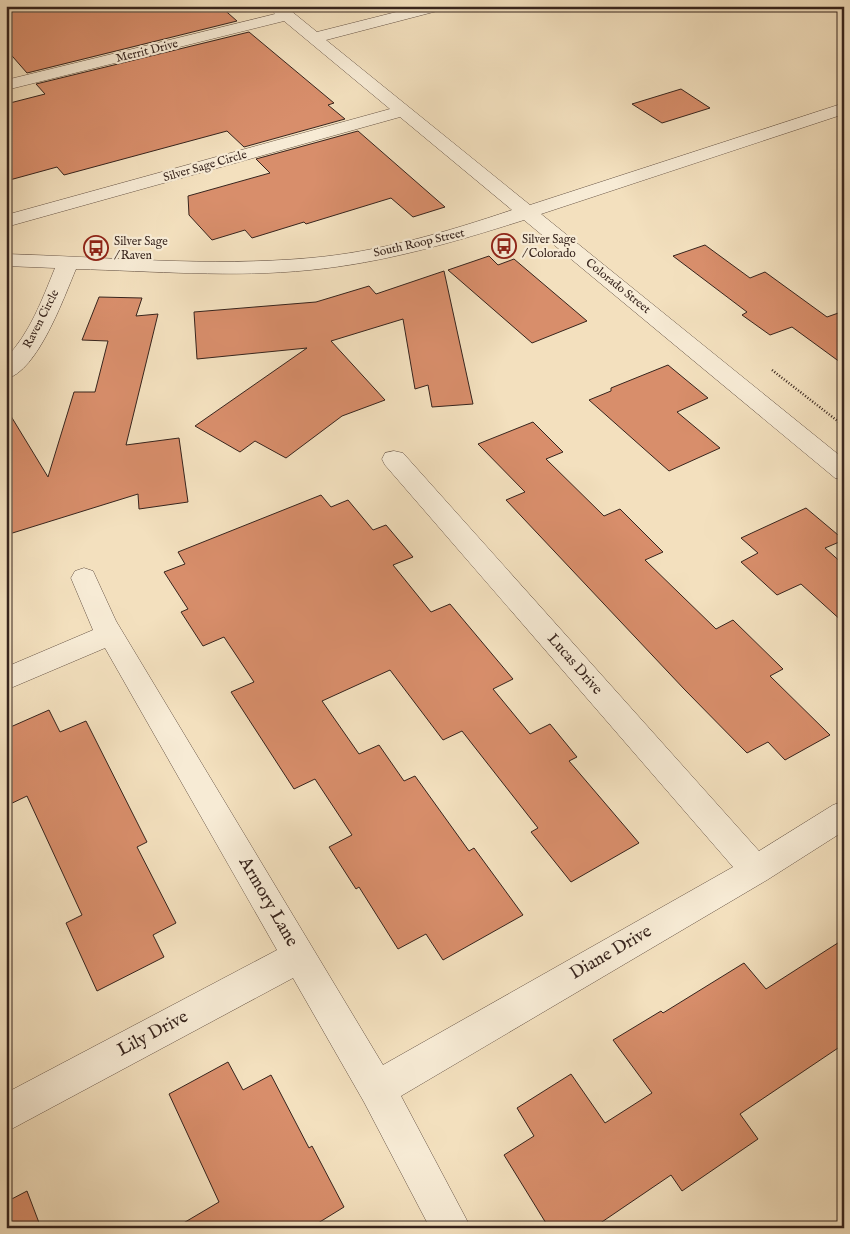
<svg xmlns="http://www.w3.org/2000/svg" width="850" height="1234" font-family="'IM FELL English',serif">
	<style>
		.building { fill: #d88e6b; stroke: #37241d }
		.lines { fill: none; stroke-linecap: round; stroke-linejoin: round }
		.minor-casing { stroke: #665345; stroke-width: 1 }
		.path { stroke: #37241d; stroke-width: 2.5; stroke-dasharray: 1 2; stroke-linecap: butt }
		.minor { fill: #f7ebd5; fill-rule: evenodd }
		.labels { text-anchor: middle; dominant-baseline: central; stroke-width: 4.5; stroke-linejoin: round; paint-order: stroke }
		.far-street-label { font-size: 12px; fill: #37241d; stroke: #f7ebd5 }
		.far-poi-label { font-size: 12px; fill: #37241d; stroke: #f7ebd5; text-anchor: start }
		.street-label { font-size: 15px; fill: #37241d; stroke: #f7ebd5 }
		.near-street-label { font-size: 18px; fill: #37241d; stroke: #f7ebd5 }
	</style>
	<rect width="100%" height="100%" fill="#f3e0be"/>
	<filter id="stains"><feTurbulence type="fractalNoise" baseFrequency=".004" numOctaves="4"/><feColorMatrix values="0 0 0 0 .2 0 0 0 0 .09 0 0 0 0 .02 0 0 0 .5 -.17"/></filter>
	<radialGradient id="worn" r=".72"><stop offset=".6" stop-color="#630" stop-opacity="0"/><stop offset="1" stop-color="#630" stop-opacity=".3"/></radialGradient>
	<g class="building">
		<path d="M6 6H220L237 21 27 73 6 49Z"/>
		<path d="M249 32 334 103 328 105 345 119 244 147 227 131 64 175 57 167 6 181V104L45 94 36 84Z"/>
		<path d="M681 89 710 108 662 123 632 104Z"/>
		<path d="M358 131 445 207 413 217 391 198 306 224 304 222 252 238 245 230 212 240 189 215 188 196 270 173 256 159Z"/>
		<path d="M705 245 750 278 765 272 827 317 844 311V365L792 327 770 335 742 315 747 312 673 256Z"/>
		<path d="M489 256 498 265 514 259 587 321 532 343 448 270Z"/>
		<path d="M444 271 473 404 432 407 428 385 415 389 403 319 331 341 385 400 342 416 286 458 255 441 240 452 195 426 307 348 197 359 194 312 316 302 369 286 376 294Z"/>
		<path d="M99 297 142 298 136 316 158 314 126 445 179 438 188 502 139 509 138 494 6 535V408L48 477 74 392H95L108 341 82 340Z"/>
		<path d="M668 365 708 398 677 412 720 448 669 471 589 400 611 391V388Z"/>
		<path d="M533 422 563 452 546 459 604 516 620 509 663 552 645 560 716 629 733 620 783 669 770 676 830 735 785 760 768 742 747 753 685 690 506 500 525 492 478 444Z"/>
		<path d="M321 495 331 507 348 500 373 530 386 525 413 557 393 565 431 612 450 604 513 679 493 689 530 734 550 724 577 757 569 761 639 843 571 882 531 832 538 828 462 731 443 740 390 670 322 701 359 754 379 745 404 781 415 776 469 851 474 848 523 915 443 960 426 934 398 949 359 887 356 889 329 847 352 835 315 779 294 789 231 692 254 682 224 637 203 646 181 612 188 609 164 572 185 564 178 552Z"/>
		<path d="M806 508 844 540 825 548 844 565V623L801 584 777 595 741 562 758 553 741 538Z"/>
		<path d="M49 710 60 732 86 721 147 842 137 847 176 923 153 935 164 957 97 991 66 923 82 915 27 796 6 806V729Z"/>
		<path d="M844 939V1044L740 1114 758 1139 682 1191 671 1175 593 1228H549L504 1155 534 1136 517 1108 571 1074 605 1123 652 1093 613 1040 661 1011 663 1013 744 963 766 989Z"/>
		<path d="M228 1062 243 1090 271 1075 309 1148 312 1146 344 1207 310 1228H175L219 1202 169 1094Z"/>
		<path d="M27 1191 41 1228H6V1202Z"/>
	</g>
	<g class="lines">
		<defs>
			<g id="minor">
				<path d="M267 6H285L317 32 420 6H448L445 9 326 40 530 205 844 103V114L541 214 844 459V480L835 478 524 220C455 242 383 263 310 270 232 278 154 271 76 269 64 297 38 371 6 379V358C30 333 42 300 55 268L6 266V254C107 257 209 267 310 258 379 252 447 232 512 210L400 117 6 227V215L390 109 284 21 6 90V80L275 14Z"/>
				<path d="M394 451 403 453 759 851 833 805 844 801V831L767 880 401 1096 471 1228H430L364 1102 293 978 6 1132V1093L277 950 105 648 6 690V667L93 630 71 578 75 571 84 568 93 571 116 621 383 1065 733 867 385 465 382 459 385 453Z"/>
			</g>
		</defs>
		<use href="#minor" class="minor-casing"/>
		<path class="path" d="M772 370 844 426"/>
		<use href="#minor" class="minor"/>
	</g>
	<defs>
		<symbol id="bus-ring" viewBox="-11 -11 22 22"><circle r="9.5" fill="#f7ebd5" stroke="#8f2418" stroke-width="1.5"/><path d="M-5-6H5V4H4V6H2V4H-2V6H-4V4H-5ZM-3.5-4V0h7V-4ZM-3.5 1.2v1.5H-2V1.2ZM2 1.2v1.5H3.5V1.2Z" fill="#8f2418"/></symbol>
	</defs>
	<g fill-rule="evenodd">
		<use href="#bus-ring" x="490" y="232" width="28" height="28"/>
		<use href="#bus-ring" x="82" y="234" width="28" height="28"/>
	</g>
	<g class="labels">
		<g class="far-street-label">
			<text transform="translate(147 51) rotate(-14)">Merrit Drive</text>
			<text transform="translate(205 166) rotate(-16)">Silver Sage Circle</text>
			<text transform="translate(419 243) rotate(-13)">South Roop Street</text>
			<text transform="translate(618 286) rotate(39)">Colorado Street</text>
			<text transform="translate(41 319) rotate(-63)">Raven Circle</text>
		</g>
		<g class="far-poi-label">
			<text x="522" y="239">Silver Sage<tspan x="522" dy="14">/ Colorado</tspan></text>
			<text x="114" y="241">Silver Sage<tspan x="114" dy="14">/ Raven</tspan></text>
		</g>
		<g class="street-label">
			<text transform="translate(575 664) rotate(49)">Lucas Drive</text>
		</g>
		<g class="near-street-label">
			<text transform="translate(268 902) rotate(60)">Armory Lane</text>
			<text transform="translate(611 953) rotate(-30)">Diane Drive</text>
			<text transform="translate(153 1034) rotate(-28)">Lily Drive</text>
		</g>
	</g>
	<rect width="850" height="1234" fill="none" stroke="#f3e0be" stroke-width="25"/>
	<rect x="8" y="8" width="835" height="1219" fill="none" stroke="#37241d" stroke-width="2.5"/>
	<rect x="12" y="12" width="825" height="1209" fill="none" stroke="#37241d"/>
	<rect width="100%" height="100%" filter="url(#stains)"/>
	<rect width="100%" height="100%" fill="url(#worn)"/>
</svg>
